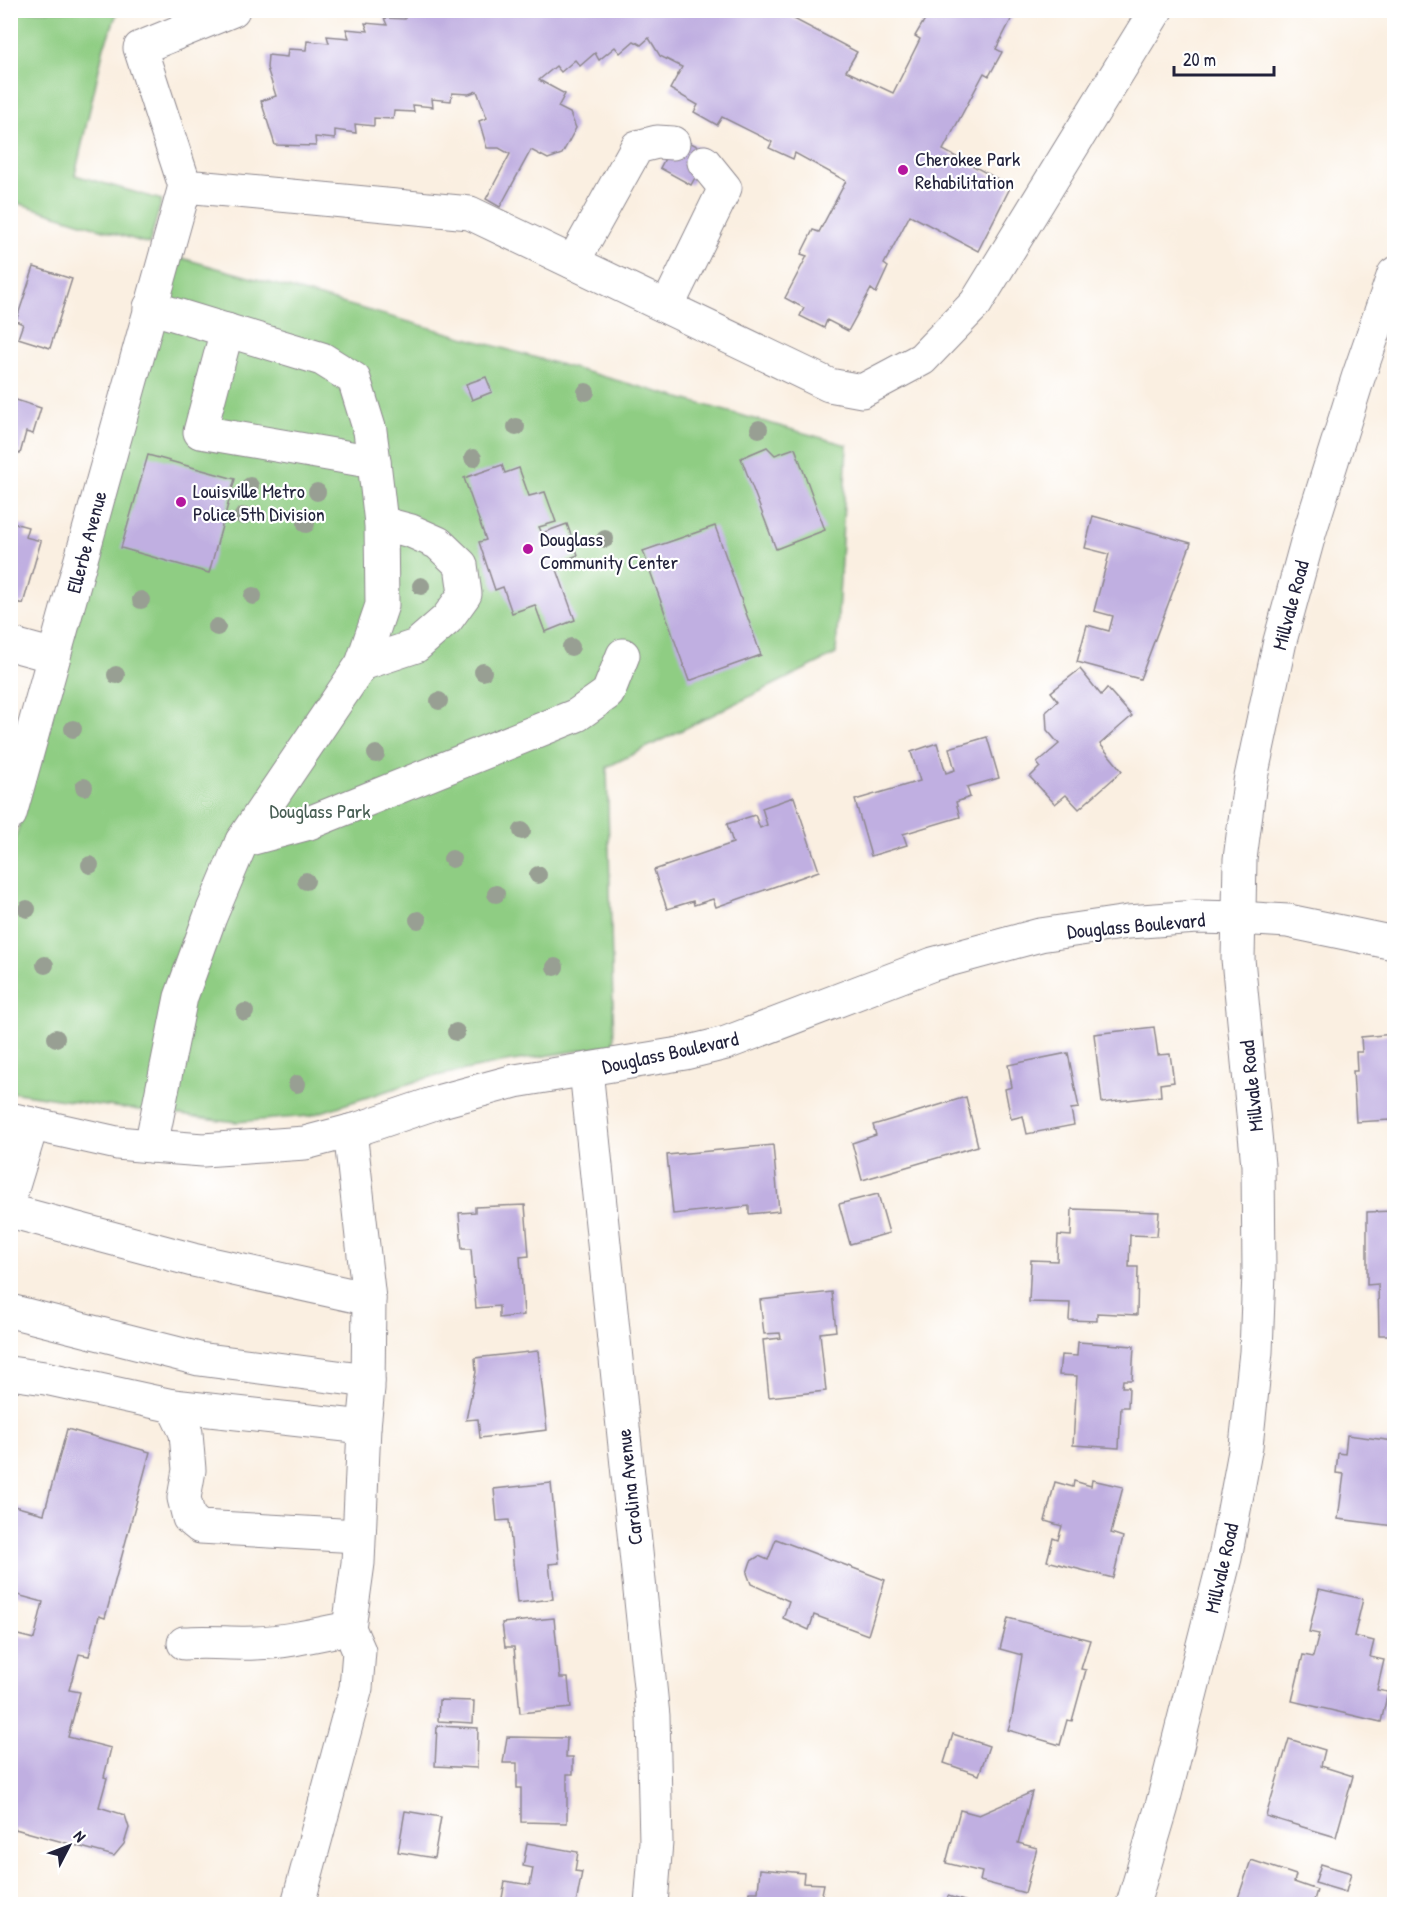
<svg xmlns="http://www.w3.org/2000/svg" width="1405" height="1915" font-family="'Patrick Hand',sans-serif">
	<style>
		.green { fill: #8fcd83; stroke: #58785f; stroke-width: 1.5 }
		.building { fill: #c0afe1 }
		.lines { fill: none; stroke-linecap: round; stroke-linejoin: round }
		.minor-casing { stroke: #8e888e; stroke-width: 35 }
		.minor { stroke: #fff; stroke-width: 33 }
		.tree { fill: #989f93 }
		.poi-dot { fill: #b5179e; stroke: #fff; stroke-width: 2 }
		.labels { text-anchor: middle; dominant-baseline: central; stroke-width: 4.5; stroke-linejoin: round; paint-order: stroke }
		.poi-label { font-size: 20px; fill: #22223b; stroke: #fff; text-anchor: start }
		.street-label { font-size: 20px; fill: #22223b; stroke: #fff }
		.park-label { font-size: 20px; fill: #485e54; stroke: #fff }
	</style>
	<rect width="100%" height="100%" fill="#fff"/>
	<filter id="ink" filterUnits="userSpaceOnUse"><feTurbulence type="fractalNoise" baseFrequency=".0167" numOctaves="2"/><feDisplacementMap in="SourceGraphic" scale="12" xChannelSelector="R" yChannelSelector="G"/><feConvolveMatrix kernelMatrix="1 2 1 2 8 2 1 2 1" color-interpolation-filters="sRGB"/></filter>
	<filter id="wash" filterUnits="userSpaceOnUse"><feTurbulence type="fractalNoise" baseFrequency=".008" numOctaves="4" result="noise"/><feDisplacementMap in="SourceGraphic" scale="24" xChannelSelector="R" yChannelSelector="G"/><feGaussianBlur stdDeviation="1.35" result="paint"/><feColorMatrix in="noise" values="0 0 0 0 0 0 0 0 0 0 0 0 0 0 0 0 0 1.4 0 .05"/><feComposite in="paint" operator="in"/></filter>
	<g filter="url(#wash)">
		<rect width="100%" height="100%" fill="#faefe1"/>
		<g class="green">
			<path d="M10 11H118L104 47 75 175 162 200 149 244 11 201Z"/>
			<path d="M178 257 847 445 836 654 607 767 614 1045 500 1063 427 1078 309 1116 236 1122 91 1104 11 1092V854Z"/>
		</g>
		<g id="blocks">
			<g class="building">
				<path d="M405 10H777L857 52 846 71 893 93 920 39 915 36 928 14 932 15 934 10H1016L996 49 1002 52 989 76 984 73 943 150 1011 186 978 251 910 215 884 264 888 267 876 293 871 289 848 331 827 320 824 328 800 316 804 308 785 298 807 256 801 254 813 230 819 232 846 181 795 153 793 159 769 148 772 142 722 117 717 125 694 112 698 105 670 89 682 67 660 56 649 38 641 45 634 41 620 53 615 47 599 60 595 53 580 66 575 60 561 72 556 66 539 80 565 94 558 107 570 113 576 128 562 154 548 159 531 150 500 207 486 199 510 154 499 148H487L479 121 487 118 477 91 469 94 452 93 451 101 432 99 433 107 413 105 414 112 394 111 393 119 374 118V126L355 124 356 133 335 130V139L315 137 316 146 275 145 261 101 276 96 267 68 268 55 287 57 288 49 306 50 307 41 329 43 327 36 349 38 346 29 368 31 365 23 387 25 384 18 405 19Z"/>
				<path d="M677 136 709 152 691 185 660 168Z"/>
				<path d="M34 267 72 279 50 348 18 338 23 324 16 321Z"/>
				<path d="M486 377 492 392 472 400 466 384Z"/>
				<path d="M10 398 41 408 33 434 26 432 20 454 13 452 11 457Z"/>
				<path d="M767 447 775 455 795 448 825 530 776 549 741 458Z"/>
				<path d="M148 455 235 479 209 573 121 548Z"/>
				<path d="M502 465 505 473 519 468 529 496 545 492 556 522 539 527 542 533 567 524 578 555 555 564 575 620 545 632 535 605 512 613 503 587 495 590 479 542 486 540 464 478Z"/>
				<path d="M1093 516 1191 543 1140 679 1077 662 1087 625 1109 631 1113 616 1094 611 1109 554 1085 548Z"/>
				<path d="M10 522 28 527 25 537 41 541 23 604 10 600Z"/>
				<path d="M715 526 761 655 689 681 643 551Z"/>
				<path d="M1080 669 1101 695 1107 688 1132 716 1100 744 1122 771 1079 809 1066 795 1055 804 1030 777 1040 767 1037 763 1059 744 1047 730 1046 712 1058 701 1051 692Z"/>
				<path d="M987 737 999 778 967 787 970 797 956 802 960 817 903 834 907 845 871 856 855 800 920 781 911 752 937 743 946 773 955 770 949 748Z"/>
				<path d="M794 797 819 871 716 907 713 899 694 905 693 901 667 909 654 870 733 843 727 824 755 815 760 828 767 825 762 808Z"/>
				<path d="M1154 1027 1158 1055 1170 1054 1174 1082 1160 1084 1161 1096 1102 1103 1094 1034Z"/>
				<path d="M1394 1034V1161H1393L1390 1120 1356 1122 1353 1071H1357L1356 1052H1362L1361 1037Z"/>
				<path d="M1068 1053 1079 1108 1071 1109 1074 1125 1027 1134 1023 1116 1011 1119 1005 1089 1012 1087 1008 1065Z"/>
				<path d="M966 1097 978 1146 862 1180 852 1143 876 1135 873 1125Z"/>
				<path d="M773 1145 779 1211 749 1214V1206L673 1214 667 1155Z"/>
				<path d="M878 1194 889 1233 850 1244 839 1204Z"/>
				<path d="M525 1205 529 1256 520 1257 524 1315 499 1318V1306L476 1308 471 1249H462L459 1213 475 1212V1207Z"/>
				<path d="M1072 1209 1159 1212 1157 1236 1130 1235 1129 1267H1138L1137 1315 1097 1313V1321L1069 1320 1070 1303 1029 1302 1031 1260 1057 1261 1058 1235 1071 1236Z"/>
				<path d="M1394 1211V1335H1379L1378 1284 1367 1285V1212Z"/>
				<path d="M832 1292 836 1331 820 1333 826 1391 769 1397 763 1340 781 1338 780 1333 764 1334 760 1300Z"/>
				<path d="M1078 1342 1134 1346 1132 1380H1123L1122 1387H1129L1128 1407H1121L1119 1448 1073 1445 1077 1376 1059 1375 1061 1355 1077 1356Z"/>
				<path d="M538 1351 547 1430 480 1438 478 1419 466 1420 476 1372 475 1358Z"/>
				<path d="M67 1429 150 1452 105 1618 99 1616 89 1656 79 1654 69 1690 80 1692 68 1737 111 1748 104 1777 107 1778 99 1807 125 1815 129 1828 124 1844 114 1856 15 1829 10 1844V1633L34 1639 43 1602 10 1593V1505L44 1514Z"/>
				<path d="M1347 1435 1394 1441 1388 1495 1394 1496V1526L1338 1519 1344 1474 1336 1473 1338 1453 1345 1454Z"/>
				<path d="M1092 1480 1123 1487 1111 1533 1123 1537 1113 1578 1047 1561 1053 1538 1058 1540 1062 1526 1045 1521 1055 1482 1073 1487 1074 1481 1091 1486Z"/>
				<path d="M551 1483 559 1563 549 1564 553 1599 517 1603 509 1520 497 1521 494 1489Z"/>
				<path d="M776 1539 885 1580 868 1635 814 1615 809 1630 783 1618 789 1601 751 1584 747 1573 751 1561 759 1556 768 1560Z"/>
				<path d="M1319 1589 1363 1599 1354 1636 1374 1641 1370 1657 1384 1660 1377 1690 1388 1692 1381 1722 1292 1701 1303 1655 1313 1657 1319 1634 1309 1632Z"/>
				<path d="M554 1618 560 1678H568L571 1708 520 1713 514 1647H505L502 1623Z"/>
				<path d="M1008 1618 1090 1640 1081 1669 1086 1670 1072 1721 1067 1720 1060 1745 1008 1730 1012 1717 1022 1655 1000 1649Z"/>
				<path d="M439 1700 474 1701 473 1723 438 1721Z"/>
				<path d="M437 1726 478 1728 477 1768 435 1766Z"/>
				<path d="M953 1734 989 1746 979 1775 944 1763Z"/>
				<path d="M507 1737 567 1738 566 1757H573V1774H567V1823L521 1822V1788H517V1763H503Z"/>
				<path d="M1289 1739 1325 1750 1321 1766 1353 1776 1336 1837 1266 1816Z"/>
				<path d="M1032 1792 1018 1843 1037 1848 1025 1893 980 1881 982 1872 946 1863 960 1810 979 1815Z"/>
				<path d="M405 1811 441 1817 434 1858 398 1852Z"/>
				<path d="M527 1843 578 1852 575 1871 582 1872 576 1904H501L505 1881 530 1885 533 1868 523 1866Z"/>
				<path d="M1251 1860 1296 1875 1294 1882 1317 1890 1313 1904H1236Z"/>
				<path d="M1321 1864 1351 1873 1346 1892 1315 1883Z"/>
				<path d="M760 1869 804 1873 803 1883 824 1884 820 1904H742V1901H748L749 1892H758Z"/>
				<path d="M948 1896 974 1904H946Z"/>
			</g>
		</g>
	</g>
	<g filter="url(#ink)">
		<use href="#blocks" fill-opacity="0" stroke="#8e888e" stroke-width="1.5"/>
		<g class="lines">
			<defs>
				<g id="minor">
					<path d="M233 10 140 48 185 186 470 213 829 385 862 391 922 359 976 303 1156 10"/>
					<path d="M573 262 637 147 657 142 673 143"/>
					<path d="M150 307 322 359 354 379 370 431 374 462 381 523 382 605 362 664 242 841 210 917 181 997 151 1146"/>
					<path d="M667 307 725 188 704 162"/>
					<path d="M227 330 200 432 374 462"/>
					<path d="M10 644 54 656"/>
					<path d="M362 664 416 646 447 619 465 594 461 565 438 543 411 531 381 523"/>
					<path d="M10 814 185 186"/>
					<path d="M242 841 309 823 577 715 608 693 623 655"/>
					<path d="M586 1070 653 1716 656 1842 651 1904"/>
					<path d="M10 1119 117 1143 151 1146 203 1150 305 1143 358 1129 441 1101 515 1081 685 1053 726 1043 933 964 1040 935 1128 922 1197 917 1239 918 1288 921 1394 943"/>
					<path d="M10 1196 32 1124"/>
					<path d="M10 1211 193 1260 369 1299"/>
					<path d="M10 1311 199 1359 368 1381"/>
					<path d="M10 1373 45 1378 173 1406 186 1433 189 1470 184 1498 189 1518 200 1527 358 1536"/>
					<path d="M173 1406 364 1427"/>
					<path d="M349 1628 358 1563 364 1427 368 1388 369 1299 350 1131"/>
					<path d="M184 1643C208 1641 232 1644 255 1643 287 1642 319 1634 349 1628L359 1651 356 1688 298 1904"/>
					<path d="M1133 1904 1162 1806 1225 1558 1246 1446 1256 1352 1259 1272 1258 1165 1238 959 1240 859 1250 782 1280 641 1310 531 1358 378 1394 274"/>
				</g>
			</defs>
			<use href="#minor" class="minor-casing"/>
			<use href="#minor" class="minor"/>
		</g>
		<g class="tree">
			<circle cx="586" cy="392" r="9"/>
			<circle cx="516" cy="427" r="9"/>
			<circle cx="759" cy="429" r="9"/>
			<circle cx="473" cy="458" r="9"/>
			<circle cx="250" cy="486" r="9"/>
			<circle cx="317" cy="492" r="9"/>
			<circle cx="243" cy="516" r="9"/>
			<circle cx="306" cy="524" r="9"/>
			<circle cx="605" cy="539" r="9"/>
			<circle cx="421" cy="586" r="9"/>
			<circle cx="253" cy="596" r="9"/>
			<circle cx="141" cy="600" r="9"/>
			<circle cx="217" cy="627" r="9"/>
			<circle cx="571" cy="647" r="9"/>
			<circle cx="483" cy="672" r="9"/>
			<circle cx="116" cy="675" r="9"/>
			<circle cx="439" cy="701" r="9"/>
			<circle cx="73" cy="729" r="9"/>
			<circle cx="376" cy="754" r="9"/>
			<circle cx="84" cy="787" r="9"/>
			<circle cx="522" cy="831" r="9"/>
			<circle cx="452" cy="859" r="9"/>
			<circle cx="90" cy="865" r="9"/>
			<circle cx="538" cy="875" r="9"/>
			<circle cx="306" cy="881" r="9"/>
			<circle cx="496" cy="894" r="9"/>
			<circle cx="27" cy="909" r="9"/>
			<circle cx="418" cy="920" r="9"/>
			<circle cx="45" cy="965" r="9"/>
			<circle cx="555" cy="967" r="9"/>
			<circle cx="245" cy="1012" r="9"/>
			<circle cx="456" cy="1032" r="9"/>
			<circle cx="56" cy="1038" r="9"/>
			<circle cx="297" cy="1084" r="9"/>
		</g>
	</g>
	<g class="poi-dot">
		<circle cx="903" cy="170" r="6"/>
		<circle cx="181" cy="502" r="6"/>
		<circle cx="528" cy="549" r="6"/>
	</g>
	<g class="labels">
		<g class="poi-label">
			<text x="915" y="158">Cherokee Park<tspan x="915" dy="23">Rehabilitation</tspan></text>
			<text x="193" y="490">Louisville Metro<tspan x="193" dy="23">Police 5th Division</tspan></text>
			<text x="540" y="538">Douglass<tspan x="540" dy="23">Community Center</tspan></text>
		</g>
		<g class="street-label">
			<text transform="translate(86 542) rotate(-75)">Ellerbe Avenue</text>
			<text transform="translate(1290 605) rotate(-75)">Millvale Road</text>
			<text transform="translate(1136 925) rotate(-5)">Douglass Boulevard</text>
			<text transform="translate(670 1052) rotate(-12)">Douglass Boulevard</text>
			<text transform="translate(1251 1086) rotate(-96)">Millvale Road</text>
			<text transform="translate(629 1487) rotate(-96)">Carolina Avenue</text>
			<text transform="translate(1221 1568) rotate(-77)">Millvale Road</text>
		</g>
		<g class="park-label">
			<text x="320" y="810">Douglass Park</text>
		</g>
	</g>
	<rect width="1405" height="1915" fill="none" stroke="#fff" stroke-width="36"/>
	<g transform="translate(69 1846) rotate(48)" stroke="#ffffff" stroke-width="4.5" paint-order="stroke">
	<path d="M0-4.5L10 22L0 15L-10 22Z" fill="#22223b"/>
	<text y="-9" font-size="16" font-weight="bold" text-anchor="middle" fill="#22223b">N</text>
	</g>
	<path d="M1174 66v9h100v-9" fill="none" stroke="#22223b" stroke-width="3"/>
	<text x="1183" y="66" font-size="18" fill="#22223b" stroke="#ffffff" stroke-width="4.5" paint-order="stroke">20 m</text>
</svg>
